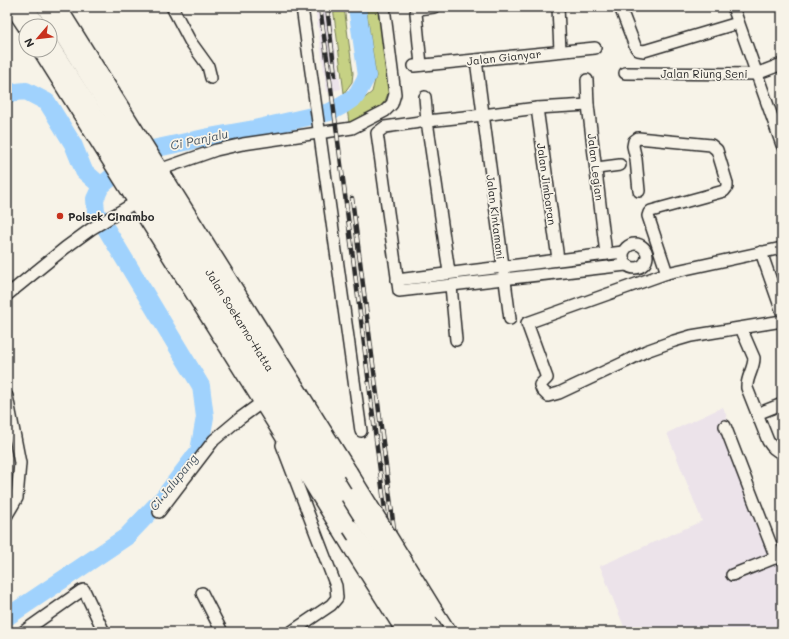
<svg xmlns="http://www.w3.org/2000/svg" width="789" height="639" font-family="Mali,sans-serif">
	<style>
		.built { fill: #ece3ea }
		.green { fill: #c6d184; stroke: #787e58 }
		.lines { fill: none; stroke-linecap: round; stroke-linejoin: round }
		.river { stroke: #a0d2fd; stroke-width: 18 }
		.minor-casing { stroke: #2b2b2b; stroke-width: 14 }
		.major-casing { stroke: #2b2b2b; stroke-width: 17 }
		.highway-casing { stroke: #2b2b2b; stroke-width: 19 }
		.minor { stroke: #f7f3e8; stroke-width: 11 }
		.major { stroke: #f7f3e8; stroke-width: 14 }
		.highway { stroke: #f7f3e8; stroke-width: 16 }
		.rail-casing { stroke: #2b2b2b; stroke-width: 4.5 }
		.rail { stroke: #f7f3e8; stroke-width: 3; stroke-dasharray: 9; stroke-linecap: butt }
		.major-bridge-casing { stroke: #2b2b2b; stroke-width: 17; stroke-linecap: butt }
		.highway-bridge-casing { stroke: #2b2b2b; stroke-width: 19; stroke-linecap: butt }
		.major-bridge { stroke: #f7f3e8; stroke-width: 14 }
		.highway-bridge { stroke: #f7f3e8; stroke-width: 16 }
		.poi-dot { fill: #c8321e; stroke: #f7f3e8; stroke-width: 1.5 }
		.labels { text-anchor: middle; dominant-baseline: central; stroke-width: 3.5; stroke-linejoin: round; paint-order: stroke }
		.street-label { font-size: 11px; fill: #2b2b2b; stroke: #f7f3e8 }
		.poi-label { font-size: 11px; font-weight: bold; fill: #2b2b2b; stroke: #f7f3e8; text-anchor: start }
		.water-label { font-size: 12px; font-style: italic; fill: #485560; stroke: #f7f3e8 }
	</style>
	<rect width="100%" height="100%" fill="#f7f3e8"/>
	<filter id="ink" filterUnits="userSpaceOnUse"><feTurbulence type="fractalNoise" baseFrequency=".025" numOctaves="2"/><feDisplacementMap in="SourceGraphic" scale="8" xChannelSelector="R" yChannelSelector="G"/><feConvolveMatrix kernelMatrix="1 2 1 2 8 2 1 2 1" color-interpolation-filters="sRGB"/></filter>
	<g filter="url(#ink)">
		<g class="built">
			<path d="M315 7H330L341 89 327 92Z"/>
			<path d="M723 407 780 554H782V632H626L600 566 702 521 667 433Z"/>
		</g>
		<g class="green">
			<path d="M333 7H344L353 73 352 82 344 93Z"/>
			<path d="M366 7H378L389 74V91L385 101 379 108 349 123 347 108 360 102 372 92 376 76Z"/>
		</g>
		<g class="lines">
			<g class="river">
				<path d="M7 95 16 92 26 91 47 102 73 144 84 171 101 186"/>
				<path d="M7 617 126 537 164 497 199 451 205 417 201 386 96 212 95 199 101 186 130 162 148 150 209 137 254 129 330 112 343 105 356 96 367 76 357 7"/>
			</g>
			<defs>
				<g id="minor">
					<path d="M172 7 190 41 208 66 211 78"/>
					<path d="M302 7 361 431"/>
					<path d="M558 7 560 51"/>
					<path d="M620 7 635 46 638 50 644 51 738 23"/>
					<path d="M733 7 782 145"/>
					<path d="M476 60 510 319"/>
					<path d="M421 65 416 13 418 9 434 7"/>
					<path d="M414 66 595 48"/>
					<path d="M625 73 756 74 782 64"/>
					<path d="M587 80 588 105 606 254"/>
					<path d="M425 97 427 121 449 272"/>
					<path d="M588 105 537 108 483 115 427 121 385 127 377 133 399 291 626 265"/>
					<path d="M537 108 558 259"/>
					<path d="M597 168 620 165"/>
					<path d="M153 172 216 150 243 144 352 128 385 111 392 104 395 94 384 7"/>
					<path d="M639 191 636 159 633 146 634 141 638 138 711 145 717 150 727 183V187L724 191 651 211 649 213 648 216 667 273"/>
					<circle cx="635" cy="256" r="12"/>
					<path d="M782 248 667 273 527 323 547 378 540 385 542 390 548 396 559 393 625 362 646 351 674 341 691 336 782 321"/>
					<path d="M761 252 782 312"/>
					<path d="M397 280 623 252"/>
					<path d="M451 286 456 340"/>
					<path d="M7 295 65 248 91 229 136 202"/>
					<path d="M741 328 754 358C754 369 746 378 747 388L768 441C772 447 775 451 782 453"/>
					<path d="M7 396 20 463 17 498 7 515"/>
					<path d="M757 414 782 404"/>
					<path d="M725 426 776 558"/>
					<path d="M282 445 336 586 337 598 331 605 291 632"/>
					<path d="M159 512 214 440 239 419 261 403"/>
					<path d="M732 575 782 555"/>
					<path d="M202 593 222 632"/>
					<path d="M23 632 81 591 84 590 104 632"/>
				</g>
				<g id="major">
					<path d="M12 7 26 28"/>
					<path d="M59 7 350 472"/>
					<path d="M40 50 273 421 350 547"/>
					<path d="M435 610 449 632"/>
				</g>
				<g id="highway">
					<path d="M26 7 38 26"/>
					<path d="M45 7 149 172 349 496"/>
					<path d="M50 45 142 188 351 528"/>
				</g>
			</defs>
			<use href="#minor" class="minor-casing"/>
			<use href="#major" class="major-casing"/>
			<use href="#highway" class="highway-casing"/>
			<use href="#minor" class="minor"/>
			<use href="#major" class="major"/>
			<use href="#highway" class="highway"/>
			<defs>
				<g id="rail">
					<path d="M320 7C349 215 373 424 401 632"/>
					<path d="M327 7 335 75"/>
					<path d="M352 198 407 632"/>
				</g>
			</defs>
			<use href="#rail" class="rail-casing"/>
			<use href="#rail" class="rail"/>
			<defs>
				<g id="major-bridge">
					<path d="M350 472 435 610"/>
					<path d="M350 547 404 632"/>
				</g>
				<g id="highway-bridge">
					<path d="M349 496 435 632"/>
					<path d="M351 528 418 632"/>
				</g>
			</defs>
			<use href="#major-bridge" class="major-bridge-casing"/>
			<use href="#highway-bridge" class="highway-bridge-casing"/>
			<use href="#major-bridge" class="major-bridge"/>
			<use href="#highway-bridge" class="highway-bridge"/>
		</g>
	</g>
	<circle class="poi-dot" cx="60" cy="216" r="4"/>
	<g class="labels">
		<g class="street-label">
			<text transform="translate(504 57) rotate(-6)">Jalan Gianyar</text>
			<text x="704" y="73">Jalan Riung Seni</text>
			<text transform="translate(596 167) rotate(83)">Jalan Legian</text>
			<text transform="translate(547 184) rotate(82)">Jalan Jimbaran</text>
			<text transform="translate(496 217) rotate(83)">Jalan Kintamani</text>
			<text transform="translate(240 320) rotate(58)">Jalan Soekarno-Hatta</text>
		</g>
		<g class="poi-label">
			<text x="68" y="216">Polsek Cinambo</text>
		</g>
		<g class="water-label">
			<text transform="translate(199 139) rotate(-12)">Ci Panjalu</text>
			<text transform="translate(173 482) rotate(-51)">Ci Jalupang</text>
		</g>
	</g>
	<rect width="789" height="639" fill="none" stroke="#f7f3e8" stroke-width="24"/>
	<rect x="12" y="12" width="765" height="615" fill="none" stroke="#2b2b2b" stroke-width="1.5" filter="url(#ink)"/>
	<g transform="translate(38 38) rotate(242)"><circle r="19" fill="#f7f3e8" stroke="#a5a39c"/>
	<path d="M0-3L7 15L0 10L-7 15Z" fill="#c8321e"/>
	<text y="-6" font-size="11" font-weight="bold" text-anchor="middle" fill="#2b2b2b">N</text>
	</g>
</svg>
